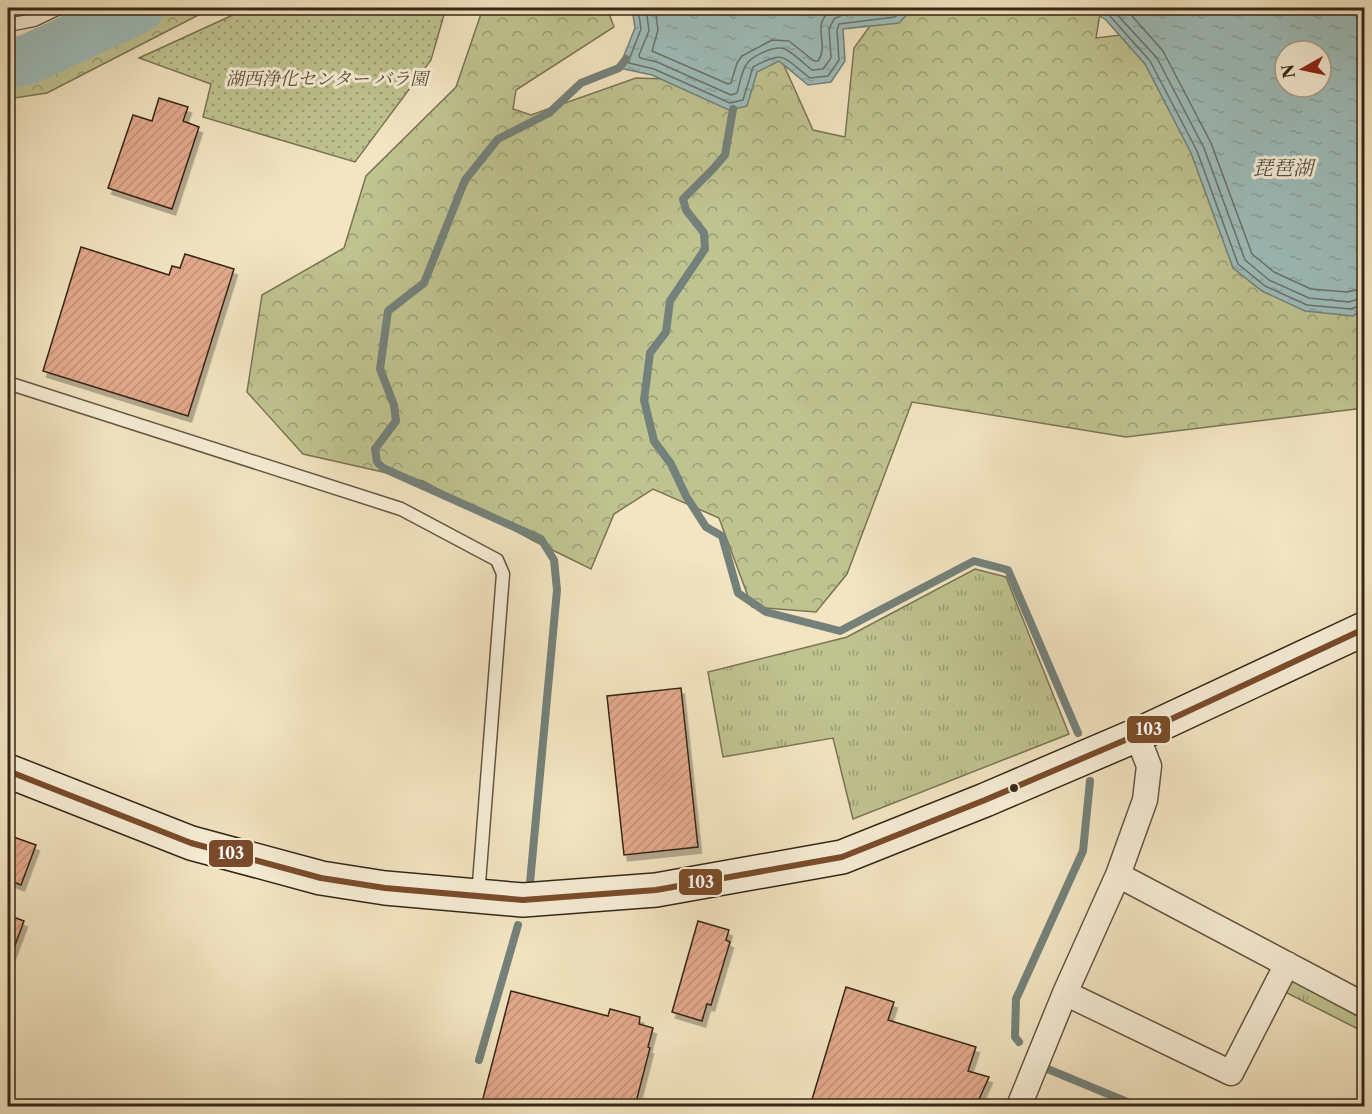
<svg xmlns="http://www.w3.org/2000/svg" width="1372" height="1114" font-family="'Libre Caslon Text','Noto Serif JP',serif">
  <defs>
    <pattern id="forest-crowns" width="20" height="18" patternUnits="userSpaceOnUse" patternTransform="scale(1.5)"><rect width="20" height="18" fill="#bfc390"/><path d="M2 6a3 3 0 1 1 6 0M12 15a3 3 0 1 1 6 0" fill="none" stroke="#9c9e75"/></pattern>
    <pattern id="park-tufts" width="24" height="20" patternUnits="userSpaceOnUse" patternTransform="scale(1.5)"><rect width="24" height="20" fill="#bfc390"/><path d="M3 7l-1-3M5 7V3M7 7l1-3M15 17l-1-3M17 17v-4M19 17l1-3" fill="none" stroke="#9c9e75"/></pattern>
    <pattern id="garden-dots" width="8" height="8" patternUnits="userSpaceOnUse" patternTransform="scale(1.5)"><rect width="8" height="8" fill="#bfc390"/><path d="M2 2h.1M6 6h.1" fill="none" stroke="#9c9e75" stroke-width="1.8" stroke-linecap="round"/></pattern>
    <pattern id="water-ripples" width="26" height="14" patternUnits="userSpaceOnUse" patternTransform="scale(1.5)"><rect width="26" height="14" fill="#9ebdbb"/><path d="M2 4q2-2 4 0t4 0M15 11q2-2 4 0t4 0" fill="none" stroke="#89a2a0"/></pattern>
    <pattern id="building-hatch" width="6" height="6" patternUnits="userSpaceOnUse" patternTransform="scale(1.5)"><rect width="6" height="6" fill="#e3a98c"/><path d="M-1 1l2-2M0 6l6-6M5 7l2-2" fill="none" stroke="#c39178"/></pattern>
    <filter id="shadow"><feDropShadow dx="3.5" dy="6" stdDeviation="0" flood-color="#0004"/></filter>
  </defs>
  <rect width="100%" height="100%" fill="#f3e5c2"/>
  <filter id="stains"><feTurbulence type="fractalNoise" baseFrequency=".00333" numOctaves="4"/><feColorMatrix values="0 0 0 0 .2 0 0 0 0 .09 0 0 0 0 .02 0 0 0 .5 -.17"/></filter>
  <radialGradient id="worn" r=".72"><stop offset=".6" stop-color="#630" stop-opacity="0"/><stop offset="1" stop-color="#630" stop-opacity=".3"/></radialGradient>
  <path fill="url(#forest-crowns)" stroke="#7a7554" stroke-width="1.5" d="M 88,8 L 212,8 L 47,93 L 8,99 L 8,40 L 35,35 Z
    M 483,8 L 607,8 L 614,27 L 516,90 L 513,109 L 531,115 L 636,78 L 701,80 L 742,56 L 782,61 L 813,130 L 845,137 L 854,48 L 883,8 L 1101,8 L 1096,38 L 1138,33 L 1364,179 L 1364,408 L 1126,437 L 912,402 L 847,574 L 816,612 L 752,607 L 719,518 L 653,489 L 614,514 L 591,569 L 534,541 L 423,481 L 303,454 L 247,392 L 262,295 L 344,248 L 366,176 L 456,87 Z"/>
  <path fill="url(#park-tufts)" stroke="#7a7554" stroke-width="1.5" d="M 975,569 L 1006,577 L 1069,734 L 853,819 L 833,738 L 723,757 L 708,672 L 847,637 Z
    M 1288,970 L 1364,1008 L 1364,1032 L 1281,990 Z"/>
  <path fill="url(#garden-dots)" stroke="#7a7554" stroke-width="1.5" d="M 248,8 L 446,8 L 431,60 L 355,162 L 203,117 L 211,84 L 139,58 Z"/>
  <path fill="url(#water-ripples)" stroke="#74817a" stroke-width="1.5" fill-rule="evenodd" d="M 632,8 L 913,8 L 899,23 L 843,29 L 845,61 L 831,82 L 808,85 L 779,61 L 757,72 L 747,106 L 729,110 L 652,75 L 619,68 L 635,28 Z
    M 1088,8 L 1364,8 L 1364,309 L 1353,316 L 1305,311 L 1262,291 L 1233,268 L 1191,153 L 1145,64 L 1106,20 ZM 1285,51 L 1321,51 L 1321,87 L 1285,87 Z"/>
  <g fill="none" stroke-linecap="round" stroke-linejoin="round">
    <path stroke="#6a726a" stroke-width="1.5" d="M 638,8 L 641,29 L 629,60 L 629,63 L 654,69 L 730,103 L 743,100 L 753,67 C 786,49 783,58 810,78 L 828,76 L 839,60 L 837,30 L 839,24 L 895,17 L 905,8
      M 646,8 L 649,31 L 639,55 L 640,58 L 657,62 L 731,95 L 737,93 C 740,84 741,73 746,65 C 751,56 775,45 785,49 C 795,54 804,64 812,70 L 823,69 L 831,58 L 829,29 L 834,19 L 842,15 L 891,10 L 895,8
      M 655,8 L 658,30 L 652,51 L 728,84 L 731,83 L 737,63 L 742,56 L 772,40 L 789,41 L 814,61 L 818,61 C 831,43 807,22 836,8
      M 1098,8 L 1110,16 L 1150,61 L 1197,151 L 1238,264 L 1265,286 L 1307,305 L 1351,309 L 1364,304
      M 1111,8 L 1157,58 L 1204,148 L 1245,260 L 1269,280 L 1309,298 L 1349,302 L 1364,297
      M 1125,8 L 1163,51 L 1211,143 L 1252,254 L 1274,272 L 1311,289 L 1347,292 L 1364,288"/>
    <path stroke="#74817a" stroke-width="8" d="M 733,109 L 725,155 L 713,169 L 683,199 L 686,210 L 704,233 L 705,249 L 670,301 L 666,332 L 650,353 L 644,400 L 654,441 L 671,464 L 686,496 L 706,527 L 722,536 L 738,593 L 766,612 L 840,631 L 974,561 L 1008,570 L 1078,733
      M 530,883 L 557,590 L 554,560 L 541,539 L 383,468 L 377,462 L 375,449 L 396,421 L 394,405 L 380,369 L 388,311 L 424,283 L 465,180 L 498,139 L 549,113 L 581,83 L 619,68 L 626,59
      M 1019,1042 L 1015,1037 L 1016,999 L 1083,851 L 1090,781
      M 479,1060 L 518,925
      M 1038,1065 L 1137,1106"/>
    <path stroke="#9ebdbb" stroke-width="50" d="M 8,64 L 29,59 L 139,8"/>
  </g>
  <path fill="url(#building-hatch)" stroke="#362718" stroke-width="1.5" filter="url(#shadow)" d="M 159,98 L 188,107 L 183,121 L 199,127 L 172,209 L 108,188 L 133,115 L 152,121 Z
    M 81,247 L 169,275 L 172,266 L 180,268 L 185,254 L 234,269 L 188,416 L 43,371 Z
    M 681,688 L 698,847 L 624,855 L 607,696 Z
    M 8,835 L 36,845 L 21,885 L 8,880 Z
    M 8,915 L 24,921 L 8,964 Z
    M 698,921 L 729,930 L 726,940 L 730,942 L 711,1005 L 707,1004 L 702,1021 L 672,1012 Z
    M 846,987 L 894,1002 L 888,1020 L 976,1047 L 968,1071 L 989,1077 L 976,1106 L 810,1106 Z
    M 511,991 L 608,1016 L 610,1009 L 640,1017 L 639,1024 L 653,1028 L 648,1047 L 650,1048 L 635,1106 L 481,1106 Z"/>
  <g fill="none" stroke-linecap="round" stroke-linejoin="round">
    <g stroke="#655642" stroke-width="15">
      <path id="service" d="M 8,25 L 34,20 L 59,8
        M 8,383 L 401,509 L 497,560 L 503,574 L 478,896"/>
    </g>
    <g stroke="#655642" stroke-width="27">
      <path id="minor" d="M 1118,875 L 1364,1005
        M 1065,993 L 1231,1073 L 1287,964
        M 1019,1106 L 1065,993 L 1118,875 L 1145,800 L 1149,766 L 1137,735"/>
    </g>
    <g stroke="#362718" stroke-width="36">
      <path id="secondary" d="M 8,771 L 191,843 L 321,878 L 385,888 L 523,900 L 656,890 L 842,857 L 985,800 L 1137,735 L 1364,629"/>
    </g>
    <use href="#service" stroke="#f7eed7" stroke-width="12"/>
    <use href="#minor" stroke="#f7eed7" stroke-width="24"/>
    <use href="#secondary" stroke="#f7eed7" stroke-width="33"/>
    <g stroke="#f7eed7" stroke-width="10">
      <path id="bus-1" d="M 8,771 L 191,843 L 321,878 L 385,888 L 523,900 L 656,890 L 842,857 L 985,800 L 1137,735 L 1364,629"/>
    </g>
    <use href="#bus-1" stroke="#7a4b2a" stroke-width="6"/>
  </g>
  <circle fill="#362718" stroke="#f7eed7" stroke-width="2" cx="1014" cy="788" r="5"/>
  <g text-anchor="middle" stroke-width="6" stroke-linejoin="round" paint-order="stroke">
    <g font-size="18" font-style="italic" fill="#584e36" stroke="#f7eed7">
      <text x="327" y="85">湖西浄化センター バラ園</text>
    </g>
    <g font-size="20" font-style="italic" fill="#555449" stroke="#f7eed7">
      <text x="1283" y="175">琵琶湖</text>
    </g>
  </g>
  <g stroke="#f7eed7" stroke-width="2">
    <rect x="1126" y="715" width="45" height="29" rx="6" fill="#7a4b2a"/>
    <rect x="208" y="839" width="46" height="29" rx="6" fill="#7a4b2a"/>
    <rect x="678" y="868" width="45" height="28" rx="6" fill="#7a4b2a"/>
  </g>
  <g font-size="16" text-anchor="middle" font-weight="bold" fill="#fff">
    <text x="1149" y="735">103</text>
    <text x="231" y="859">103</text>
    <text x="701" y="888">103</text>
  </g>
  <rect width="1372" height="1114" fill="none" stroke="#f3e5c2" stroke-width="30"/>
  <rect x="9" y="9" width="1354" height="1096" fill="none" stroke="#362718" stroke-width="3"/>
  <rect x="15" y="15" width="1342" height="1084" fill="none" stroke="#362718" stroke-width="1.5"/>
  <g transform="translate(1303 69) rotate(261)"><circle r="28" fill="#f7eed7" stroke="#aa9e8b" stroke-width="1.5"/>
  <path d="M0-4.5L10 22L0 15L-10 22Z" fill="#8f2418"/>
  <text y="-9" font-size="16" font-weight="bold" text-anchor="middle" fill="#362718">N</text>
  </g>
  <rect width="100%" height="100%" filter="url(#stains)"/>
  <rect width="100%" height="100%" fill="url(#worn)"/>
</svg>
